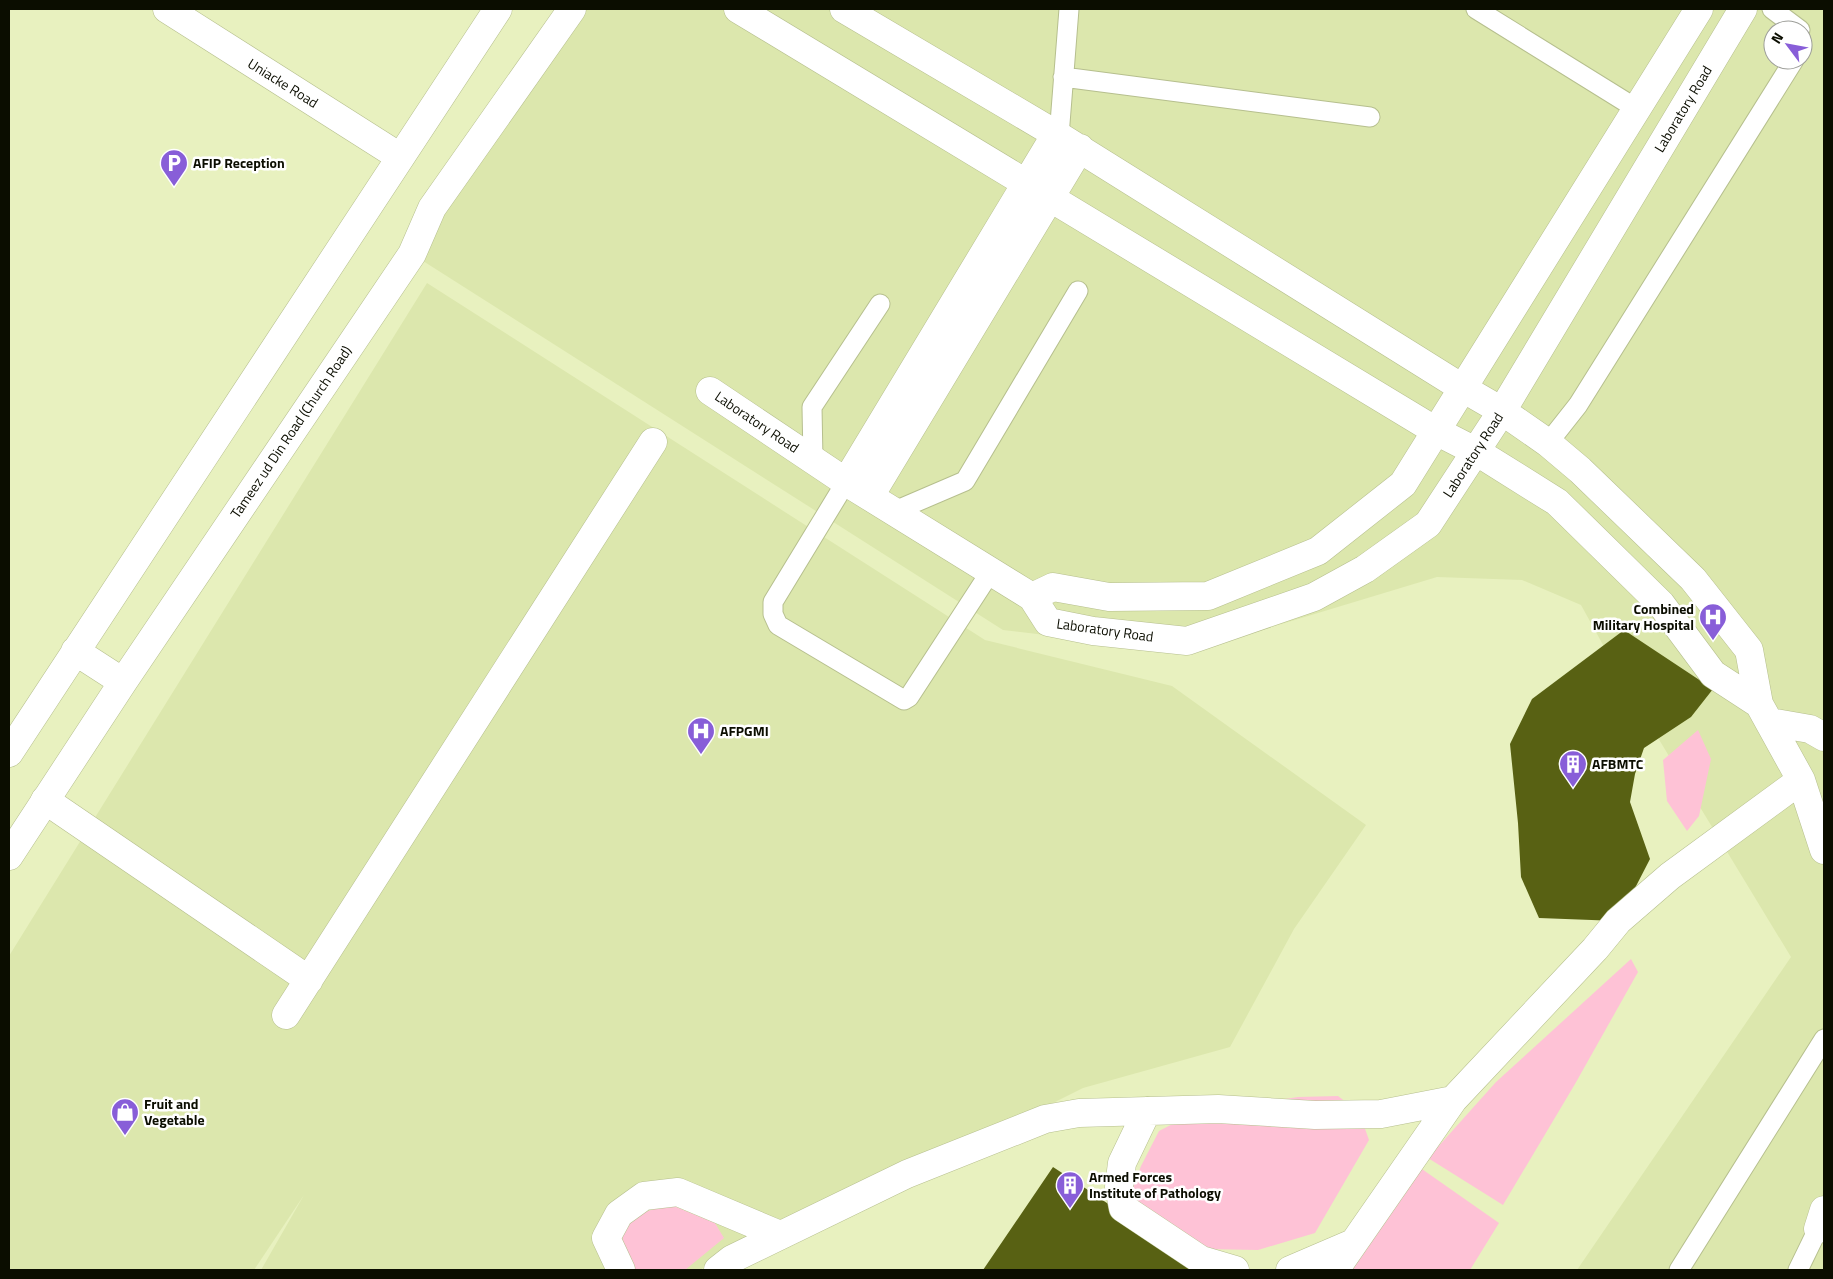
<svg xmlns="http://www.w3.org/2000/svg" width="1833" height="1279" font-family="'Titillium Web',sans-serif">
  <rect width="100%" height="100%" fill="#e8f1bf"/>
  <path fill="#dce7ad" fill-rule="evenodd" d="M 575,9 L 1824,9 L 1824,1270 L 1577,1270 L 1791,957 L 1618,672 L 1581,605 L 1522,580 L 1437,577 L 1189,652 L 1003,630 L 412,254 ZM 1773,30 L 1803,30 L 1803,60 L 1773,60 Z
    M 427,283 L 985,640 L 1172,686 L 1366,825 L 1294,929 L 1230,1047 L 1083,1088 L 931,1164 L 709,1261 L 701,1270 L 261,1270 L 304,1195 L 254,1270 L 9,1270 L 9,956 Z"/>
  <path fill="#fec2d6" d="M 1698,730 L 1711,759 L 1699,816 L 1687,831 L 1667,801 L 1663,760 Z
    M 1631,959 L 1638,972 L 1575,1084 L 1503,1205 L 1428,1158 L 1496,1082 Z
    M 1338,1096 L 1359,1112 L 1369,1140 L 1315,1233 L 1258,1250 L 1205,1249 L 1137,1208 L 1133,1187 L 1141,1166 L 1159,1131 L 1194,1113 L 1298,1097 Z
    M 1419,1167 L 1499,1223 L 1470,1270 L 1351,1270 Z
    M 669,1204 L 715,1223 L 724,1238 L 685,1270 L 634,1270 L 624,1255 L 622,1233 L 633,1216 Z"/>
  <path fill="#586113" d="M 1624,630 L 1713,689 L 1691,717 L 1644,748 L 1635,774 L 1630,802 L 1650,859 L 1618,921 L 1539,918 L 1521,877 L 1518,823 L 1510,744 L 1532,699 Z
    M 1053,1167 L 1088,1190 L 1204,1270 L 983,1270 Z"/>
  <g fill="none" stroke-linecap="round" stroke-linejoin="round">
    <g stroke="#b6bf8e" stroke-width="21">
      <path id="service" d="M 1476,9 L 1637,109
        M 1772,9 L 1800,30
        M 1063,77 L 1370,117
        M 1059,136 L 1069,9
        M 1548,443 L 1578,405 L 1794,60
        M 813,460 L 812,407 L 880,304
        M 846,482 L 773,602 L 773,614 L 778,625 L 904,700 L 909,697 L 991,571
        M 895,511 L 965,481 L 1078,291
        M 1679,1270 L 1824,1039
        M 1798,1270 L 1818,1229"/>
    </g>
    <g stroke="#b6bf8e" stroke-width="29">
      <path id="minor" d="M 167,9 L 400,157
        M 738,9 L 1436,431 L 1477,452 L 1557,502 L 1661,604 L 1713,674 L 1759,704
        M 844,9 L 1059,136 L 1464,389 L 1502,411 L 1548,443 L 1580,470 L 1693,579 L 1749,650 L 1759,704 L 1801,780 L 1824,850
        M 710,391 L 846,482 L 1032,597 L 1048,622 L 1093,631 L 1187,641 L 1314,597 L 1365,569 L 1428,524 L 1502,411 L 1743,9
        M 846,482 L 1056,134
        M 870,496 L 1080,148
        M 1032,597 L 1053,587 L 1109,597 L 1208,596 L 1318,551 L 1403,484 L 1699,9
        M 1769,722 L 1810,729 L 1824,737
        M 45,800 L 309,980
        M 286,1015 L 653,442
        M 1147,1111 L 1122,1163 L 1119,1187 L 1123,1208 L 1201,1260 L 1235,1270
        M 1818,1229 L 1824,1210
        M 621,1270 L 606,1238 L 619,1214 L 644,1196 L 678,1192 L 780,1235
        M 718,1270 L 732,1259 L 907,1174 L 1045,1119 L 1079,1113 L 1218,1109 L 1315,1115 L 1381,1114 L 1453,1100
        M 1290,1270 L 1353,1243
        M 1335,1270 L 1453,1100 L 1595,949 L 1618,921 L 1670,876 L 1801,780"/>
    </g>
    <g stroke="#b6bf8e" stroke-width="29">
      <path id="secondary" d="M 75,651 L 123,682
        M 9,753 L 498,9
        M 9,856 L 123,682 L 412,254 L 432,208 L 572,9"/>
    </g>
    <use href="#service" stroke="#fff" stroke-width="19"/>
    <use href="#minor" stroke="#fff" stroke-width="28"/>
    <use href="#secondary" stroke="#fff" stroke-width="28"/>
  </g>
  <defs>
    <g id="parking-pin" transform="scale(1.4375)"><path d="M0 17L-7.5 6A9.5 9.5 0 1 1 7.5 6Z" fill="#885ed8" stroke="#fff"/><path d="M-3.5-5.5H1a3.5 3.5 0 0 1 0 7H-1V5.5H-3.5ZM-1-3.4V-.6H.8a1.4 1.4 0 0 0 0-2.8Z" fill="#fff"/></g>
    <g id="hospital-pin" transform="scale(1.4375)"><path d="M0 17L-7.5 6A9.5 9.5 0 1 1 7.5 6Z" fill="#885ed8" stroke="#fff"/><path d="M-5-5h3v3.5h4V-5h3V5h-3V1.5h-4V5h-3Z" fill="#fff"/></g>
    <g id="building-pin" transform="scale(1.4375)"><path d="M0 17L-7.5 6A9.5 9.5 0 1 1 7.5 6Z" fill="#885ed8" stroke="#fff"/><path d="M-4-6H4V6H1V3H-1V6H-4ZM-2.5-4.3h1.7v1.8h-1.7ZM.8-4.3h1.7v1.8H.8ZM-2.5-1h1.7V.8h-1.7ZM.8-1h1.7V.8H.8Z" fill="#fff"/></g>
    <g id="shop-pin" transform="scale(1.4375)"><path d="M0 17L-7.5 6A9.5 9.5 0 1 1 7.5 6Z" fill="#885ed8" stroke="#fff"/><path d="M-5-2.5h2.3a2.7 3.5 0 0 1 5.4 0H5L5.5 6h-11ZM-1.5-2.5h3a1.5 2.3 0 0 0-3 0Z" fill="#fff"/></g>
  </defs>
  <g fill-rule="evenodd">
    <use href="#parking-pin" x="174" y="163"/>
    <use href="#hospital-pin" x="1713" y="617"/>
    <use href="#hospital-pin" x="701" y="731"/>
    <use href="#building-pin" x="1573" y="764"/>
    <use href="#shop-pin" x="125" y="1112"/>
    <use href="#building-pin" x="1070" y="1185"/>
  </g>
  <g text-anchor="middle" stroke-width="5" stroke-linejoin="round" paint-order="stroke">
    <g font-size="14" fill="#0b0d00" stroke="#fff">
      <text transform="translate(283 83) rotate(32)" y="5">Uniacke Road</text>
      <text transform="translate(1683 109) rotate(-59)" y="5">Laboratory Road</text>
      <text transform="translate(757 422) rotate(34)" y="5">Laboratory Road</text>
      <text transform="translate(291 432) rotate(-56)" y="5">Tameez ud Din Road (Church Road)</text>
      <text transform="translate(1473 455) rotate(-57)" y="5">Laboratory Road</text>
      <text transform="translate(1105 630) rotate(8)" y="5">Laboratory Road</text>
    </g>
    <g font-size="14" font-weight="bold" fill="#0b0d00" stroke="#fff" text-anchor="start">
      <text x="193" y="168">AFIP Reception</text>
      <text x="1694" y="614" text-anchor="end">Combined<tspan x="1694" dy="16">Military Hospital</tspan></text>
      <text x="720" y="736">AFPGMI</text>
      <text x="1592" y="769">AFBMTC</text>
      <text x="144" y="1109">Fruit and<tspan x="144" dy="16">Vegetable</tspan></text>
      <text x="1089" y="1182">Armed Forces<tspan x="1089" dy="16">Institute of Pathology</tspan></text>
    </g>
  </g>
  <rect width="1833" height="1279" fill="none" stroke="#0b0d00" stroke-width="20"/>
  <g transform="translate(1788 45) rotate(302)"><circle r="24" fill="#ffffff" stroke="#9d9e99"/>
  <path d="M0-4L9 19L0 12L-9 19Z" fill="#885ed8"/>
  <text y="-8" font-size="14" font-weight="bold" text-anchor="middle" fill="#0b0d00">N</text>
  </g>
</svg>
